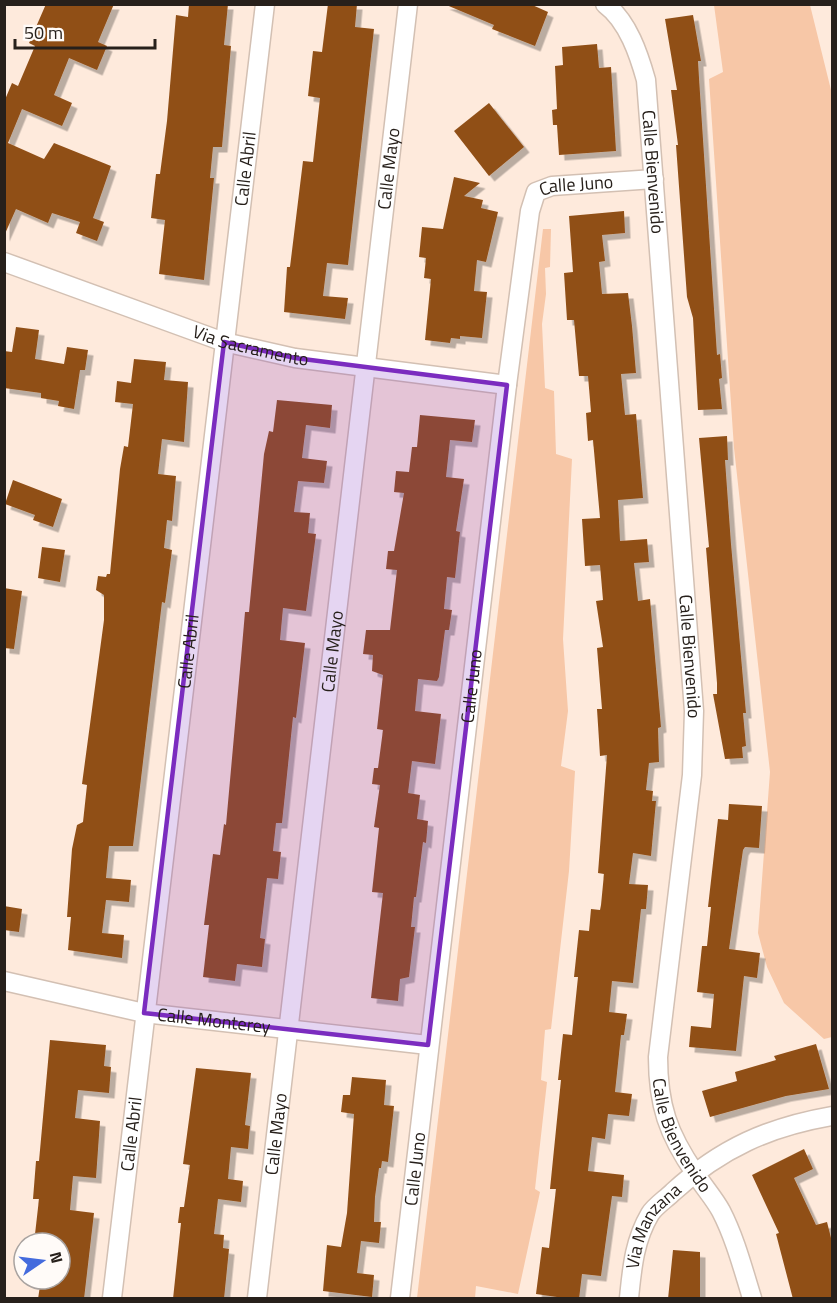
<svg xmlns="http://www.w3.org/2000/svg" width="837" height="1303" font-family="'Titillium Web',sans-serif">
  <defs>
    <filter id="shadow"><feDropShadow dx="5.5" dy="5.5" stdDeviation="0" flood-color="#0004"/></filter>
  </defs>
  <rect width="100%" height="100%" fill="#feeadc"/>
  <path fill="#f7c7a7" d="M 714,5 L 810,5 L 831,90 L 832,1037 L 824,1039 L 784,1003 L 767,967 L 758,933 L 770,772 L 734,448 L 709,79 L 723,72 Z
    M 543,229 L 551,229 L 550,267 L 545,268 L 546,294 L 542,324 L 545,388 L 554,391 L 556,454 L 572,459 L 563,639 L 568,711 L 561,766 L 575,771 L 569,871 L 551,1029 L 545,1030 L 541,1080 L 547,1082 L 535,1189 L 540,1192 L 518,1294 L 476,1286 L 475,1298 L 417,1298 Z"/>
  <path fill="#904f17" filter="url(#shadow)" d="M 46,4 L 114,4 L 98,42 L 107,46 L 97,70 L 69,58 L 54,95 L 72,103 L 62,126 L 22,109 L 8,143 L 44,159 L 54,143 L 111,166 L 93,218 L 104,222 L 97,241 L 76,233 L 80,222 L 52,213 L 48,223 L 16,209 L 4,236 L 4,102 L 12,83 L 18,86 L 35,46 L 29,43 Z
    M 189,4 L 228,4 L 224,45 L 231,46 L 222,147 L 213,147 L 210,178 L 214,178 L 204,280 L 159,274 L 165,220 L 151,218 L 156,174 L 160,174 L 167,121 L 176,15 L 188,17 Z
    M 328,4 L 357,4 L 355,27 L 374,29 L 348,265 L 327,263 L 323,296 L 348,298 L 345,319 L 284,312 L 287,267 L 290,267 L 303,161 L 313,162 L 320,98 L 308,96 L 313,51 L 322,52 Z
    M 444,4 L 530,4 L 548,12 L 535,46 L 492,29 L 494,25 Z
    M 693,15 L 701,61 L 698,61 L 699,78 L 717,355 L 720,354 L 722,378 L 719,379 L 722,409 L 698,410 L 693,318 L 687,297 L 676,145 L 678,145 L 671,90 L 677,90 L 665,19 Z
    M 597,44 L 599,68 L 611,67 L 616,151 L 559,155 L 557,125 L 553,125 L 552,110 L 557,109 L 555,66 L 563,65 L 562,47 Z
    M 489,103 L 524,147 L 489,176 L 454,131 Z
    M 454,177 L 480,183 L 464,196 L 483,200 L 481,208 L 498,212 L 486,262 L 477,260 L 474,291 L 487,292 L 482,338 L 460,336 L 460,339 L 451,338 L 450,343 L 425,340 L 431,279 L 424,278 L 426,258 L 419,257 L 422,227 L 443,229 Z
    M 624,211 L 625,233 L 602,235 L 605,261 L 599,262 L 602,294 L 628,293 L 632,326 L 636,373 L 621,374 L 625,415 L 636,414 L 643,498 L 618,500 L 620,541 L 647,539 L 649,562 L 634,563 L 638,601 L 650,599 L 661,727 L 658,728 L 659,762 L 649,763 L 646,790 L 653,791 L 652,801 L 656,801 L 651,856 L 633,853 L 629,884 L 648,885 L 646,909 L 641,909 L 633,983 L 612,981 L 609,1012 L 627,1014 L 624,1035 L 621,1035 L 615,1092 L 632,1094 L 629,1116 L 608,1114 L 605,1139 L 592,1137 L 588,1171 L 624,1175 L 622,1197 L 612,1196 L 601,1276 L 582,1274 L 579,1299 L 571,1299 L 536,1294 L 542,1247 L 549,1248 L 556,1189 L 550,1189 L 561,1080 L 558,1080 L 563,1034 L 572,1035 L 578,977 L 574,977 L 579,930 L 589,931 L 591,909 L 600,910 L 601,905 L 604,874 L 598,873 L 607,755 L 600,756 L 597,709 L 602,709 L 597,648 L 603,647 L 596,601 L 603,600 L 600,565 L 585,566 L 582,519 L 600,518 L 593,440 L 588,441 L 586,413 L 591,412 L 588,376 L 579,376 L 574,320 L 567,320 L 564,273 L 573,272 L 569,216 Z
    M 16,327 L 39,330 L 35,359 L 64,364 L 67,347 L 88,350 L 85,370 L 80,370 L 74,409 L 58,406 L 59,401 L 41,398 L 41,393 L 4,388 L 4,351 L 12,352 Z
    M 134,359 L 166,362 L 164,380 L 188,382 L 184,442 L 162,439 L 158,474 L 176,476 L 172,521 L 167,520 L 164,548 L 172,550 L 165,603 L 162,602 L 133,846 L 109,846 L 106,878 L 131,880 L 129,902 L 106,900 L 102,933 L 124,935 L 122,958 L 68,950 L 71,917 L 67,917 L 72,849 L 77,825 L 83,822 L 87,785 L 82,784 L 104,620 L 104,595 L 96,590 L 98,576 L 106,577 L 107,574 L 110,574 L 120,469 L 124,446 L 128,447 L 133,404 L 115,402 L 117,381 L 131,383 Z
    M 277,400 L 332,405 L 330,428 L 306,425 L 302,458 L 327,461 L 324,483 L 298,481 L 294,512 L 310,513 L 308,533 L 316,534 L 306,611 L 283,608 L 280,640 L 305,643 L 296,718 L 293,717 L 282,823 L 276,823 L 273,851 L 281,852 L 278,879 L 267,878 L 260,938 L 265,939 L 262,967 L 237,964 L 235,981 L 203,977 L 209,925 L 204,925 L 213,854 L 220,855 L 224,824 L 226,825 L 241,658 L 245,612 L 249,612 L 264,454 L 269,431 L 273,432 Z
    M 420,415 L 475,420 L 472,442 L 450,440 L 446,477 L 464,479 L 456,531 L 460,532 L 455,578 L 447,577 L 444,609 L 452,610 L 449,630 L 445,630 L 439,677 L 437,681 L 418,679 L 415,711 L 441,714 L 435,764 L 412,761 L 408,793 L 420,795 L 417,819 L 428,821 L 426,843 L 423,842 L 416,897 L 414,897 L 411,927 L 415,927 L 409,977 L 400,979 L 398,1001 L 371,998 L 383,893 L 372,892 L 379,828 L 374,827 L 380,785 L 372,784 L 374,768 L 378,768 L 383,730 L 377,729 L 383,675 L 372,671 L 373,655 L 363,654 L 366,630 L 390,630 L 397,570 L 386,569 L 388,551 L 394,551 L 404,493 L 394,492 L 396,471 L 409,472 L 412,447 L 417,447 Z
    M 727,436 L 728,460 L 725,460 L 731,544 L 746,713 L 743,713 L 746,746 L 742,747 L 743,758 L 725,759 L 713,694 L 717,694 L 717,683 L 706,548 L 709,547 L 699,438 Z
    M 13,480 L 62,499 L 53,527 L 33,520 L 35,515 L 5,504 Z
    M 42,547 L 65,550 L 60,582 L 38,578 Z
    M 4,588 L 22,591 L 14,649 L 4,648 Z
    M 729,804 L 762,806 L 759,848 L 745,847 L 743,850 L 729,949 L 760,953 L 757,978 L 744,976 L 736,1051 L 689,1047 L 691,1026 L 711,1028 L 714,994 L 697,992 L 702,946 L 707,946 L 711,907 L 708,907 L 718,819 L 728,820 Z
    M 4,906 L 22,909 L 19,932 L 4,930 Z
    M 50,1040 L 106,1045 L 104,1066 L 111,1067 L 109,1093 L 78,1090 L 75,1118 L 100,1121 L 96,1178 L 73,1176 L 70,1210 L 94,1213 L 84,1299 L 38,1299 L 41,1279 L 60,1279 L 60,1243 L 34,1243 L 39,1199 L 33,1199 L 36,1161 L 39,1161 Z
    M 816,1044 L 829,1089 L 786,1096 L 710,1117 L 702,1091 L 737,1081 L 735,1072 L 776,1060 L 774,1056 Z
    M 196,1068 L 251,1073 L 245,1125 L 250,1126 L 248,1149 L 231,1147 L 228,1179 L 243,1181 L 241,1202 L 218,1199 L 214,1234 L 224,1235 L 223,1248 L 229,1249 L 224,1299 L 173,1299 L 181,1223 L 178,1223 L 180,1207 L 184,1207 L 190,1165 L 183,1164 Z
    M 352,1077 L 386,1080 L 384,1105 L 394,1106 L 388,1162 L 382,1161 L 381,1168 L 379,1168 L 375,1197 L 374,1222 L 381,1222 L 379,1243 L 361,1241 L 357,1273 L 374,1275 L 372,1297 L 323,1291 L 327,1245 L 341,1247 L 347,1213 L 354,1114 L 341,1112 L 343,1095 L 350,1095 Z
    M 804,1149 L 813,1169 L 794,1178 L 816,1225 L 827,1222 L 832,1242 L 832,1299 L 793,1299 L 776,1234 L 779,1233 L 752,1175 Z
    M 673,1250 L 700,1252 L 700,1299 L 668,1299 Z"/>
  <g fill="none" stroke-linecap="round" stroke-linejoin="round">
    <g stroke="#d3c0b3" stroke-width="21">
      <g id="minor">
        <path id="s1" d="M 605,4 C 628,21 639,55 646,80 L 694,711 L 692,775 L 658,1057 C 658,1105 668,1134 695,1173 C 703,1186 714,1198 721,1211 C 735,1238 743,1269 752,1298"/>
        <path id="s2" d="M 4,262 L 224,342 L 295,358 L 507,385"/>
        <path id="s3" d="M 4,981 L 144,1013 L 428,1045"/>
        <path id="s4" d="M 112,1298 L 265,4"/>
        <path id="s5" d="M 257,1298 L 408,4"/>
        <path id="s6" d="M 400,1298 L 507,385 L 530,211 L 536,192 L 552,186 L 654,179"/>
        <path id="s7" d="M 629,1298 C 632,1269 634,1241 650,1214 C 655,1206 666,1199 673,1192 C 721,1148 769,1127 832,1116"/>
      </g>
    </g>
    <use href="#minor" stroke="#fff" stroke-width="18"/>
  </g>
  <path fill="#7b2cbf" fill-opacity="0.2" stroke="#7b2cbf" stroke-width="4.5" stroke-linejoin="round" d="M 224,342 L 295,358 L 507,385 L 428,1045 L 144,1013 Z"/>
  <g text-anchor="middle" stroke-width="6" stroke-linejoin="round" paint-order="stroke">
    <g font-size="18" fill="#27201b" stroke="#fffbf8">
      <text dy="6" stroke="none"><textPath href="#s4" startOffset="1137">Calle Abril</textPath></text>
      <text dy="6" stroke="none"><textPath href="#s5" startOffset="1137">Calle Mayo</textPath></text>
      <text dy="6" stroke="none"><textPath href="#s1" startOffset="180">Calle Bienvenido</textPath></text>
      <text dy="6" stroke="none"><textPath href="#s6" startOffset="1156">Calle Juno</textPath></text>
      <text dy="6" stroke="none"><textPath href="#s2" startOffset="261">Via Sacramento</textPath></text>
      <text dy="6" stroke="none"><textPath href="#s4" startOffset="651">Calle Abril</textPath></text>
      <text dy="6" stroke="none"><textPath href="#s5" startOffset="651">Calle Mayo</textPath></text>
      <text dy="6" stroke="none"><textPath href="#s1" startOffset="666">Calle Bienvenido</textPath></text>
      <text dy="6" stroke="none"><textPath href="#s6" startOffset="616">Calle Juno</textPath></text>
      <text dy="6" stroke="none"><textPath href="#s3" startOffset="214">Calle Monterey</textPath></text>
      <text dy="6" stroke="none"><textPath href="#s4" startOffset="165">Calle Abril</textPath></text>
      <text dy="6" stroke="none"><textPath href="#s5" startOffset="165">Calle Mayo</textPath></text>
      <text dy="6" stroke="none"><textPath href="#s1" startOffset="1152">Calle Bienvenido</textPath></text>
      <text dy="6" stroke="none"><textPath href="#s6" startOffset="130">Calle Juno</textPath></text>
      <text dy="6" stroke="none"><textPath href="#s7" startOffset="78">Via Manzana</textPath></text>
    </g>
  </g>
  <rect width="837" height="1303" fill="none" stroke="#27201b" stroke-width="12"/>
  <g transform="translate(42 1261) rotate(76)"><circle r="28" fill="#fffbf8" stroke="#a9a3a0" stroke-width="1.5"/>
  <path d="M0-4.5L10 22L0 15L-10 22Z" fill="#446bdd"/>
  <text y="-9" font-size="16" font-weight="bold" text-anchor="middle" fill="#27201b">N</text>
  </g>
  <path d="M15 39v9h140v-9" fill="none" stroke="#27201b" stroke-width="3"/>
  <text x="24" y="39" font-size="18" fill="#27201b" stroke="#fffbf8" stroke-width="4.5" paint-order="stroke">50 m</text>
</svg>
